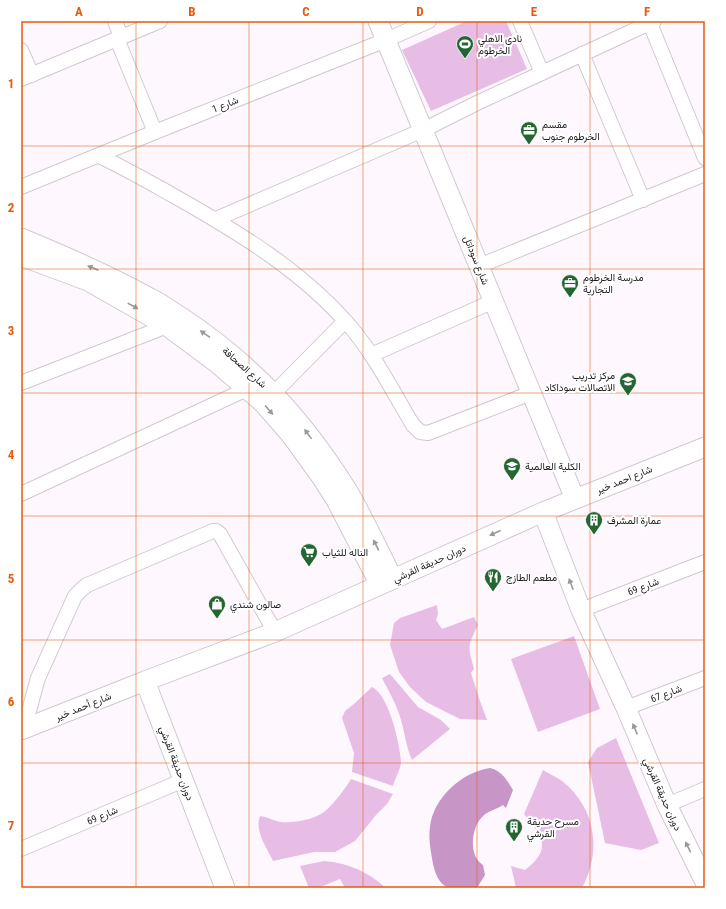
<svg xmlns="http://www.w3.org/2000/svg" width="726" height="909" font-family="'Roboto Condensed',Vazirmatn,sans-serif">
  <rect width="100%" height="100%" fill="#fef8fe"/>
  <path fill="#e7bde5" d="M 467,21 L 506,21 L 527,69 L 431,111 L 402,50 Z
    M 437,605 L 438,614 L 436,620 L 442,629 L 474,617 L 478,625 C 467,647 468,646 474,669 L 471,673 L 480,701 L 487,720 L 460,719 L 426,702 L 410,687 L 399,672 L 390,645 L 394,623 L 400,618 Z
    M 574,636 L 600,709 L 538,732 L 511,659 Z
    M 390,674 L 418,707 L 441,720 L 450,729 L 412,760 C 406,747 405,734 401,720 C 397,705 389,692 382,678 Z
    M 372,687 C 389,695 400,744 401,762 C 401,769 395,778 393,786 L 352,772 L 354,753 L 342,718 L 345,711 L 355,703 Z
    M 616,738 L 659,843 L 641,850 L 605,843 L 588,762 L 597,748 Z
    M 543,770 C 549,774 557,777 562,781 C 596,808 602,851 582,888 L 516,888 L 511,866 L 525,870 C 553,848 542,837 524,814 Z
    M 351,779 L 393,794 L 387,804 L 376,815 L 355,841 L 335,852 L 314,852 L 273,861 C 267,848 254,831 260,816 C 268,817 274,821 281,822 C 293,823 311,820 321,814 C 331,808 345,789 351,779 Z
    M 324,861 C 349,863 368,872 386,888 L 345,888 L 340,879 L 318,888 L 309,888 L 300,866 Z"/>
  <path fill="#c895c7" d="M 490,768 C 502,771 507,780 513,790 L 506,808 L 503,805 C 497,809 488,811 483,816 C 471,827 468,856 483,865 L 485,875 L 477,888 C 469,888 453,890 447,887 C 438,883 435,872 433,864 C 431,852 428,839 430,827 C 433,798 462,772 490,768 Z"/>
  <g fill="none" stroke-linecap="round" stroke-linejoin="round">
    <g stroke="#d2c7d1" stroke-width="16">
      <path id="street" d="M 115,21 L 121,37
        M 520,21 L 542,73
        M 649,21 L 705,158
        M 117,39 L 155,132
        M 21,50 L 32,75
        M 582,54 L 643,200
        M 21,79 L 160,21
        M 99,156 C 125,168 149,182 174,196 C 238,232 306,273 353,330 C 377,359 394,394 413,425 L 420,432 L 428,433 L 531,393
        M 21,187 L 155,132 L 386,40 L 429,21
        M 216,219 L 423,130 L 477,103 L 654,21
        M 479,266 L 705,174
        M 371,355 L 494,301
        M 21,383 L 167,326
        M 274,393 L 345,321
        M 21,494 L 247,389
        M 581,610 L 705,562
        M 626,708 L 705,678
        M 24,729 L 38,678 L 75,596 L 81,590 L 87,585 L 213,531 L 216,531 L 220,534 L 275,632
        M 667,805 L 705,789
        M 21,849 L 184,780"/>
    </g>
    <g stroke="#d2c7d1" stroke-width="21">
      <path id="secondary" d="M 378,21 L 575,499
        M 21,238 C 65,256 108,275 150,298 C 161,303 171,311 181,317 C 252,364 304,420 349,493 C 365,521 379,551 393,579
        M 21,256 L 88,281 L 167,326 L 217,363 L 263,403 L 291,435 L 322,478 L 336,500 L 380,585
        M 543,512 L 705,447
        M 21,730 L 145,681
        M 225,888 L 145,681 L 275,632 L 543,512 L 581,610 L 626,708 L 667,805 L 705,882"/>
    </g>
    <use href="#street" stroke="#fff" stroke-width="14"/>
    <use href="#secondary" stroke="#fff" stroke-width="19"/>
  </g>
  <defs><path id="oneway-solid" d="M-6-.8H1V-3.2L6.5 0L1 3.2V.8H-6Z"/></defs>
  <g fill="#9a989a">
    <use href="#oneway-solid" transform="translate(93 268) rotate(-157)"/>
    <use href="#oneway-solid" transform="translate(133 306) rotate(29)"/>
    <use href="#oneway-solid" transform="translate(205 334) rotate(-146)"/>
    <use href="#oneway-solid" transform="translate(269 410) rotate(49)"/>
    <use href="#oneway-solid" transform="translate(308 434) rotate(-126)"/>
    <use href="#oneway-solid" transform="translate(495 533) rotate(156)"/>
    <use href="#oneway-solid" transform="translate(376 545) rotate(-117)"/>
    <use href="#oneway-solid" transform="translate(571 584) rotate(-111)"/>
    <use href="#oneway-solid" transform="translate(635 729) rotate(-113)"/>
    <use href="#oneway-solid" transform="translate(688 847) rotate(-116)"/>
  </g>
  <path fill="none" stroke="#e8590c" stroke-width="1" stroke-opacity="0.55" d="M 136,21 L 136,888M 249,21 L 249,888M 363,21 L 363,888M 477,21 L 477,888M 590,21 L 590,888M 21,146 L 705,146M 21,269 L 705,269M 21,393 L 705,393M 21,516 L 705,516M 21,640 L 705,640M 21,763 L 705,763"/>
  <defs>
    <g id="stadium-pin" transform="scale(0.9)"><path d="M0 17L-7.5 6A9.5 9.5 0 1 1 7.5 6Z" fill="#236631" stroke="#fff"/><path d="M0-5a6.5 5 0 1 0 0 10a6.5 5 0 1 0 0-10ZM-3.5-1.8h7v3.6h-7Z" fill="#fff"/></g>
    <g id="office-pin" transform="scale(0.9)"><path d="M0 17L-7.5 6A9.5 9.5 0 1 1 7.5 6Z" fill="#236631" stroke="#fff"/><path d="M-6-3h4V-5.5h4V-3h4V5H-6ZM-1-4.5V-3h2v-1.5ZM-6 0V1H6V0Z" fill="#fff"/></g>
    <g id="school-pin" transform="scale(0.9)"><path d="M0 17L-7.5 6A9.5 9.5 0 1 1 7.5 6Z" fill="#236631" stroke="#fff"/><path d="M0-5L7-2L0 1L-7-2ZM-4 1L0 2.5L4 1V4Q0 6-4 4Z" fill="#fff"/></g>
    <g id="university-pin" transform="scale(0.9)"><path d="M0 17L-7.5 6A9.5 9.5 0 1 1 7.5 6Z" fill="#236631" stroke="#fff"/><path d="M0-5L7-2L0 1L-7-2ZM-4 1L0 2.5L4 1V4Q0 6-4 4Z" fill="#fff"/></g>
    <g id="building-pin" transform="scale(0.9)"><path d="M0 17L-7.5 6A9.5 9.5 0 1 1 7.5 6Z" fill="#236631" stroke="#fff"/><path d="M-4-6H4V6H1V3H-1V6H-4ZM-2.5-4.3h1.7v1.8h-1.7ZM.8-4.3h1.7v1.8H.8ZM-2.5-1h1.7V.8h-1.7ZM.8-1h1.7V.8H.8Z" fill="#fff"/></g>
    <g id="supermarket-pin" transform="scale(0.9)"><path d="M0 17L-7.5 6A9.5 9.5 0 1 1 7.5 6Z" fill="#236631" stroke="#fff"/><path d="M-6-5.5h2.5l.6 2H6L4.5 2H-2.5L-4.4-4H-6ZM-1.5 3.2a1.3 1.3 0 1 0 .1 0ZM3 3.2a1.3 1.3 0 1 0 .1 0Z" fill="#fff"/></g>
    <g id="restaurant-pin" transform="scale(0.9)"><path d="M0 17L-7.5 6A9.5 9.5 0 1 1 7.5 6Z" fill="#236631" stroke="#fff"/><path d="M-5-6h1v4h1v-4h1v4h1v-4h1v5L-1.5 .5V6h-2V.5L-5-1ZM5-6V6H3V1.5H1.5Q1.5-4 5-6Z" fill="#fff"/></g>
    <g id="shop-pin" transform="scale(0.9)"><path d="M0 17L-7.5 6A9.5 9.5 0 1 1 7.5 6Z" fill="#236631" stroke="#fff"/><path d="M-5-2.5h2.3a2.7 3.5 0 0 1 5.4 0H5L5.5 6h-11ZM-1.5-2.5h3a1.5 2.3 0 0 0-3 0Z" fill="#fff"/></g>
  </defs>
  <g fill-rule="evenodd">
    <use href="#stadium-pin" x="465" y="44"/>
    <use href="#office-pin" x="529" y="130"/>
    <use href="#office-pin" x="570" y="283"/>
    <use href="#school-pin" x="628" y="381"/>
    <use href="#university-pin" x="512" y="466"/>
    <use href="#building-pin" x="594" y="520"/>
    <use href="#supermarket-pin" x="309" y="552"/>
    <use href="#restaurant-pin" x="493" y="577"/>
    <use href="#shop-pin" x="217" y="604"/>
    <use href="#building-pin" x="514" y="827"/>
  </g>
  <g text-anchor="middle" stroke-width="4" stroke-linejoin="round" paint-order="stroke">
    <g font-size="10" fill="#1e1b1e" stroke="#fff" text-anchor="start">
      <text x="478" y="42">نادي الاهلي<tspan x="478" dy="12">الخرطوم</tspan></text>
      <text x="542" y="128">مقسم<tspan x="542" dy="12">الخرطوم جنوب</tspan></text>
      <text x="583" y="281">مدرسة الخرطوم<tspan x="583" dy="12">التجارية</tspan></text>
      <text x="615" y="379" text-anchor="end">مركز تدريب<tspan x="615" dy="12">الاتصالات سوداكاد</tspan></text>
      <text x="525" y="470">الكلية العالمية</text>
      <text x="607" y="524">عمارة المشرف</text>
      <text x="322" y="556">الناله للثياب</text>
      <text x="506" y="581">مطعم الطازج</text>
      <text x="230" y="608">صالون شندي</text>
      <text x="527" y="825">مسرح حديقة<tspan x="527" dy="12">القرشي</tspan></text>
    </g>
    <g font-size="10" fill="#1e1b1e" stroke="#fff">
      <text transform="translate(225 104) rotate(-22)" y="4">شارع 1</text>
      <text transform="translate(477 260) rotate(68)" y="4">شارع سوداتل</text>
      <text transform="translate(245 367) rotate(42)" y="4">شارع الصحافة</text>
      <text transform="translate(624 479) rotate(-22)" y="4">شارع احمد خير</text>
      <text transform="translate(429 563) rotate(-24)" y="4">دوران حديقة القرشي</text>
      <text transform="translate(643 586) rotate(-21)" y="4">شارع 69</text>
      <text transform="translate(666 693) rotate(-21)" y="4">شارع 67</text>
      <text transform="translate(83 706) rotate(-22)" y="4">شارع أحمد خير</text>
      <text transform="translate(177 763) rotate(69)" y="4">دوران حديقة القرشي</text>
      <text transform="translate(663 794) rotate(66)" y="4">دوران حديقة القرشي</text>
      <text transform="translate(102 815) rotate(-23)" y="4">شارع 69</text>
    </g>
  </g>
  <rect width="726" height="909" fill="none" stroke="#ffffff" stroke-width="44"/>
  <rect x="22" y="22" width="682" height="865" fill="none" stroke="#e8590c" stroke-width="1.5"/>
  <g font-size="13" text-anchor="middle" font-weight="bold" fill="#e8590c">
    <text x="79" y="16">A</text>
    <text x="192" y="16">B</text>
    <text x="306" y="16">C</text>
    <text x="420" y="16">D</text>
    <text x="534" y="16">E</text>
    <text x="647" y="16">F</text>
    <text x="11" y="88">1</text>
    <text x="11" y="212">2</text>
    <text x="11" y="335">3</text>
    <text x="11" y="459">4</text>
    <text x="11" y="583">5</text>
    <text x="11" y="706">6</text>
    <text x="11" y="830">7</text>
  </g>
</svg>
